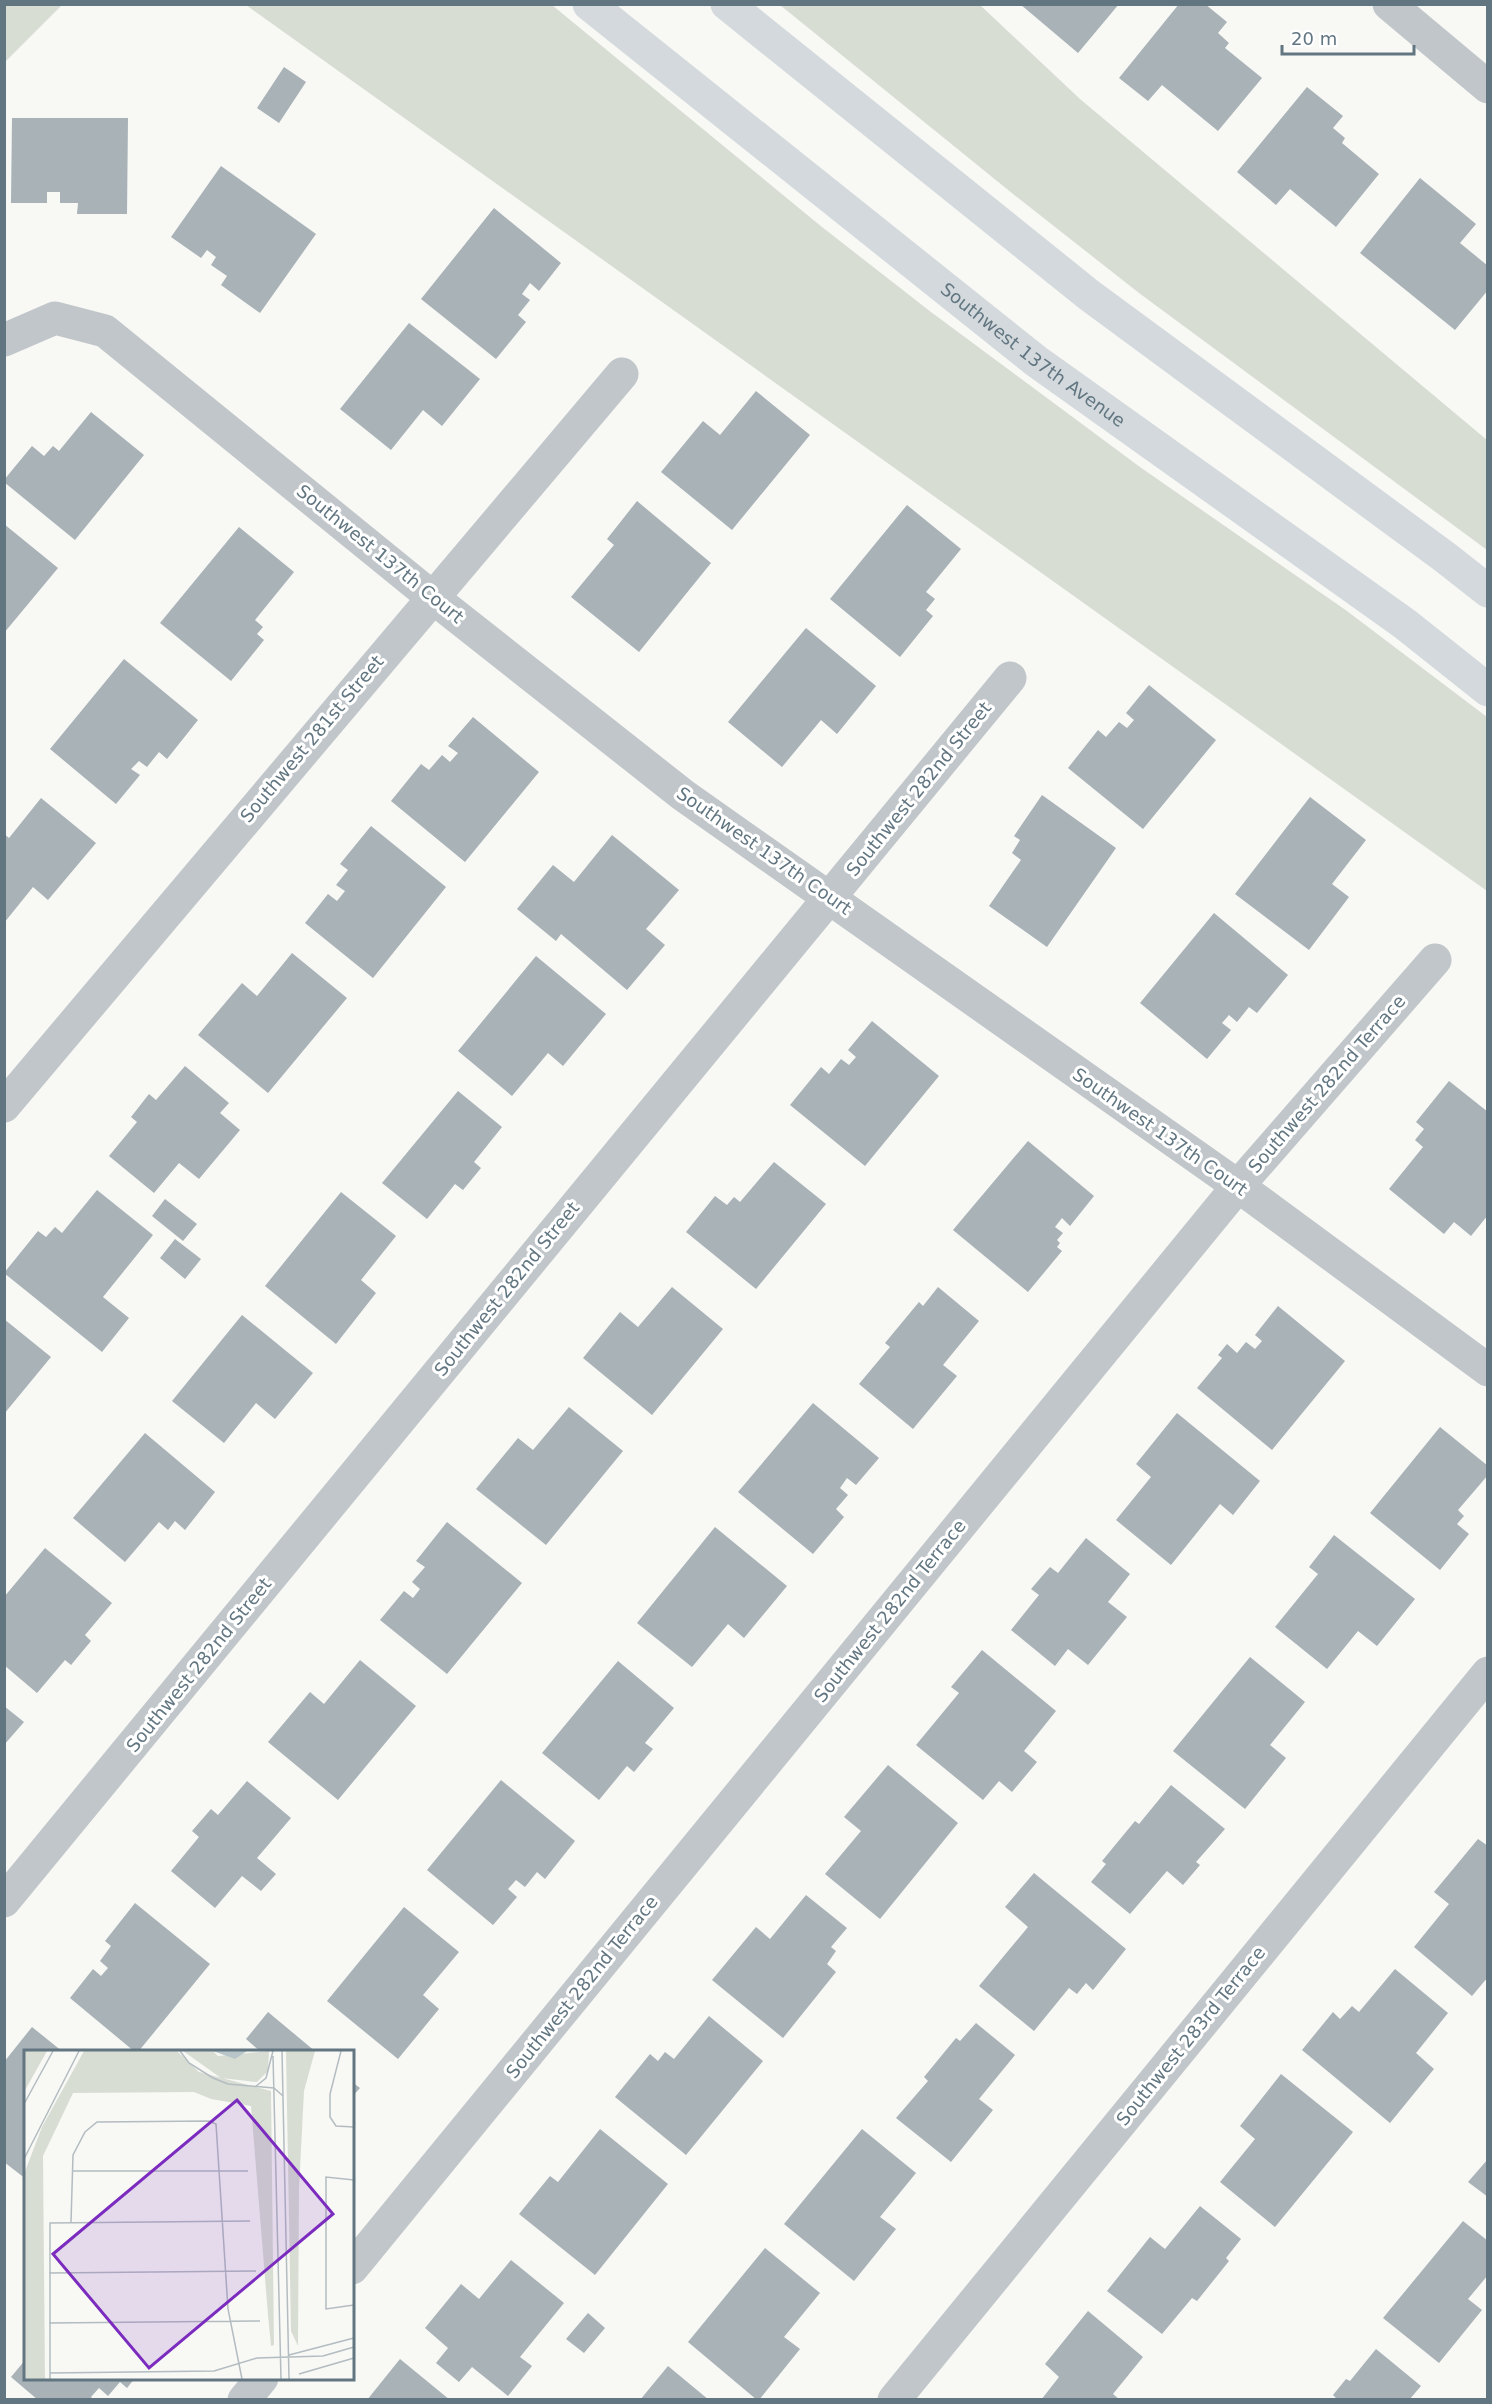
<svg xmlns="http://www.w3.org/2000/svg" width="1492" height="2404" font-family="'DejaVu Sans',sans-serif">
  <rect width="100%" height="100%" fill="#f8f8f5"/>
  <path fill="#d8ddd4" d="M 5,4 L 62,4 L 62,5 L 5,62 Z
    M 246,5 L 552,5 L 822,227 L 931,312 L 1140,467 L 1347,611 L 1487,717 L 1487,891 Z
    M 780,5 L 980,5 L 1080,99 L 1487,440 L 1487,550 L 1139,293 L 1013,194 Z"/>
  <path fill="#a8b2b7" d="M 1020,4 L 1119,4 L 1078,53 Z
    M 1179,4 L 1205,4 L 1227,22 L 1218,33 L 1229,43 L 1225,48 L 1262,78 L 1218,131 L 1162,85 L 1148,101 L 1119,78 Z
    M 284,67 L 306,82 L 279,123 L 257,108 Z
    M 1307,87 L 1343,116 L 1333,128 L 1345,138 L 1342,143 L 1379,174 L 1336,227 L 1290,189 L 1276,205 L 1237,172 Z
    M 12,118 L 128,118 L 127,214 L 77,214 L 78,203 L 60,203 L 60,192 L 47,192 L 47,203 L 11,203 Z
    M 221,166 L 316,234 L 260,313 L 221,285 L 227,276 L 211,265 L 216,257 L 207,250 L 201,258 L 171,237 Z
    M 1420,178 L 1476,224 L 1460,243 L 1488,266 L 1488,290 L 1455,330 L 1360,253 Z
    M 494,208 L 561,263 L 539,291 L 530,283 L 522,294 L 530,300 L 518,315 L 526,322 L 496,359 L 421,299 Z
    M 409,323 L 480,379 L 442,426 L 423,410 L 391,450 L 340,409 Z
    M 756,391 L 810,435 L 732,530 L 661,472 L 703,421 L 720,435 Z
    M 91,412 L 144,455 L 75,540 L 4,482 L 4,480 L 32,446 L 44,456 L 53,446 L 59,451 Z
    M 637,501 L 711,563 L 639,652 L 571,597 L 614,545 L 607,539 Z
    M 907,505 L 961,549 L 926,592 L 935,599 L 926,610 L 933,616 L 900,657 L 830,599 Z
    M 4,524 L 58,568 L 4,633 Z
    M 239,527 L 294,572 L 255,620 L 263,627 L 257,634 L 264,640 L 231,681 L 160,623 Z
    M 806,628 L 876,686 L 837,734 L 821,720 L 782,767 L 728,722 Z
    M 124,659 L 198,720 L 167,759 L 159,752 L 147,767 L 139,761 L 131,769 L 140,775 L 116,804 L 50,749 Z
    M 1149,685 L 1216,740 L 1143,829 L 1068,768 L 1098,730 L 1106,737 L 1119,722 L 1127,728 L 1134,720 L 1126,713 Z
    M 473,717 L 539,772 L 465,862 L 391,801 L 421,764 L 429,770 L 442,755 L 450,762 L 458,753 L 448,746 Z
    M 1042,795 L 1116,848 L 1047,947 L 989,906 L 1021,860 L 1012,853 L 1020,840 L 1014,836 Z
    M 1310,797 L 1366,840 L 1332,884 L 1349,897 L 1309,950 L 1235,894 Z
    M 41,798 L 96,843 L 48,900 L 33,887 L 4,923 L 4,834 L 9,838 Z
    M 371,826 L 446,887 L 373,978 L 305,923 L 328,894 L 337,901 L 345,891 L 336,885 L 348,870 L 340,864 Z
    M 612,835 L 679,890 L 646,929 L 665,945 L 627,990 L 561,934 L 556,941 L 517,909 L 553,865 L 574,882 Z
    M 1214,913 L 1288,975 L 1257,1013 L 1249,1007 L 1237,1022 L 1229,1015 L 1222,1023 L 1231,1030 L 1207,1059 L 1140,1003 Z
    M 292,953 L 347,998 L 268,1093 L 198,1035 L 242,983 L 257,996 Z
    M 536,956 L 606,1014 L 563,1066 L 548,1053 L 512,1096 L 458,1051 Z
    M 872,1021 L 939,1076 L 865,1166 L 790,1105 L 821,1067 L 829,1074 L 841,1059 L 849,1065 L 856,1057 L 848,1050 Z
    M 185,1066 L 229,1103 L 220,1113 L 240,1130 L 199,1179 L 179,1163 L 154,1193 L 109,1156 L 137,1122 L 131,1117 L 149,1094 L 156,1100 Z
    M 1449,1081 L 1488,1112 L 1488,1215 L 1471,1236 L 1454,1222 L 1444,1234 L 1389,1189 L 1423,1147 L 1415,1140 L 1424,1129 L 1416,1122 Z
    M 458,1091 L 502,1127 L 474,1162 L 481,1168 L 463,1190 L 455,1184 L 427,1219 L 382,1183 Z
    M 1028,1141 L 1094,1196 L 1070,1226 L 1062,1218 L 1055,1227 L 1063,1233 L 1057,1240 L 1060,1243 L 1057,1247 L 1062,1251 L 1028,1292 L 953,1230 Z
    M 774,1162 L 826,1204 L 756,1289 L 686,1232 L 715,1196 L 727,1205 L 734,1197 L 740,1202 Z
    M 97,1190 L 153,1235 L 103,1297 L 129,1318 L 102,1352 L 4,1273 L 38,1231 L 46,1237 L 55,1227 L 62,1233 Z
    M 341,1192 L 396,1236 L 361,1280 L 376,1293 L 336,1344 L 265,1286 Z
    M 165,1199 L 197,1224 L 183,1241 L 152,1216 Z
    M 175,1239 L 201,1259 L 185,1279 L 160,1258 Z
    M 672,1287 L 723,1329 L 652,1415 L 583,1358 L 620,1312 L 638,1327 Z
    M 938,1287 L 979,1321 L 943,1365 L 957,1376 L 913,1429 L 859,1384 L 890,1347 L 885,1343 L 919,1302 L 923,1306 Z
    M 1278,1306 L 1345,1361 L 1272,1450 L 1197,1388 L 1222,1358 L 1218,1355 L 1227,1344 L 1237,1353 L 1246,1342 L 1255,1349 L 1262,1341 L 1255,1335 Z
    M 242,1315 L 313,1373 L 275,1419 L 256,1403 L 224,1443 L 172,1401 Z
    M 4,1319 L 51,1357 L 4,1414 Z
    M 813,1403 L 879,1458 L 856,1485 L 847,1478 L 840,1488 L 848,1495 L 836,1509 L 844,1517 L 813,1554 L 738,1492 Z
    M 569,1407 L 623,1451 L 546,1545 L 476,1489 L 518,1438 L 533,1450 Z
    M 1177,1413 L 1260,1481 L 1233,1515 L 1220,1504 L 1171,1565 L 1116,1520 L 1151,1477 L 1136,1464 Z
    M 1440,1427 L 1488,1466 L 1488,1475 L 1458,1510 L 1464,1516 L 1457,1524 L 1469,1534 L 1440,1570 L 1370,1513 Z
    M 145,1433 L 215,1492 L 185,1530 L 175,1521 L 168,1530 L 159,1522 L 125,1562 L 73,1518 Z
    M 447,1522 L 522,1583 L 447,1674 L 380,1620 L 404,1591 L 413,1598 L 420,1589 L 412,1582 L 425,1567 L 416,1561 Z
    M 715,1527 L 787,1586 L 744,1638 L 728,1624 L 692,1667 L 637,1623 Z
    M 1334,1535 L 1415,1599 L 1377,1646 L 1358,1631 L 1327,1669 L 1275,1627 L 1318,1574 L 1309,1567 Z
    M 1086,1538 L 1130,1574 L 1108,1602 L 1127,1617 L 1088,1665 L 1068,1649 L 1055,1666 L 1011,1630 L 1039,1595 L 1031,1589 L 1050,1567 L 1058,1573 Z
    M 45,1548 L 112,1603 L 85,1635 L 91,1641 L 71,1665 L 65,1660 L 37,1693 L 4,1665 L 4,1597 Z
    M 982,1650 L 1056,1711 L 1024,1751 L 1037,1762 L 1012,1792 L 999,1781 L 983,1800 L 916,1745 L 959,1693 L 951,1687 Z
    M 1250,1657 L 1305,1702 L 1270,1745 L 1286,1758 L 1245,1809 L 1173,1751 Z
    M 360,1660 L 416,1706 L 338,1800 L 268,1742 L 310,1692 L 324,1704 Z
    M 618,1661 L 674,1708 L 645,1743 L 653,1749 L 634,1772 L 627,1766 L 599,1800 L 542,1753 Z
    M 4,1706 L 24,1722 L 4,1745 Z
    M 888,1765 L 958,1823 L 880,1919 L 825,1874 L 861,1831 L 844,1817 Z
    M 501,1780 L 575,1841 L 545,1879 L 537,1872 L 525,1887 L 516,1880 L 508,1889 L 517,1897 L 493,1925 L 427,1870 Z
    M 247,1781 L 291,1818 L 257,1858 L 276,1874 L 261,1891 L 242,1876 L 215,1908 L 171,1871 L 199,1837 L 192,1831 L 211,1809 L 218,1815 Z
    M 1171,1785 L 1225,1829 L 1196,1862 L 1200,1865 L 1183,1885 L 1167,1871 L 1130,1914 L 1091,1882 L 1106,1864 L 1102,1861 L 1135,1821 L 1139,1824 Z
    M 1478,1839 L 1488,1846 L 1488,1977 L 1472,1996 L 1414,1947 L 1449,1904 L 1434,1892 Z
    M 1034,1873 L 1126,1949 L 1093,1990 L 1086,1983 L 1077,1994 L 1069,1988 L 1034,2031 L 979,1986 L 1028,1927 L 1005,1907 Z
    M 806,1895 L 847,1928 L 831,1947 L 836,1951 L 827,1964 L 836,1972 L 783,2038 L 712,1980 L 756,1927 L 770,1939 Z
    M 135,1903 L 210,1964 L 138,2052 L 135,2052 L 70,1998 L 93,1969 L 101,1976 L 108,1968 L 100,1961 L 111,1946 L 105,1941 Z
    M 404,1907 L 459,1952 L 423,1995 L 439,2009 L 398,2059 L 327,2001 Z
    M 1395,1969 L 1448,2013 L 1416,2053 L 1434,2069 L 1390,2123 L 1302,2050 L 1333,2012 L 1340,2019 L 1352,2006 L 1359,2012 Z
    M 268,2012 L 316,2052 L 261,2052 L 246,2039 Z
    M 709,2016 L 763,2061 L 686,2155 L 615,2097 L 650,2054 L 658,2061 L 665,2052 L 674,2059 Z
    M 976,2023 L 1015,2055 L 979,2099 L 993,2110 L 951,2162 L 896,2118 L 928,2081 L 924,2077 L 956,2038 L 960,2041 Z
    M 32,2027 L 63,2052 L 26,2052 L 26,2179 L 4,2162 L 4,2062 Z
    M 1281,2074 L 1353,2132 L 1275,2227 L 1220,2182 L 1255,2139 L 1240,2126 Z
    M 352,2082 L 360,2088 L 352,2097 Z
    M 600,2129 L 668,2184 L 595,2275 L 519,2214 L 550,2176 L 558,2182 Z
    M 862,2129 L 916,2173 L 880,2217 L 896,2229 L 854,2281 L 784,2224 Z
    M 1488,2159 L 1488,2197 L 1468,2182 Z
    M 1200,2206 L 1241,2239 L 1226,2258 L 1229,2261 L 1197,2301 L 1192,2298 L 1162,2334 L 1107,2291 L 1150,2237 L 1165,2249 Z
    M 1463,2221 L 1488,2241 L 1488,2275 L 1468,2299 L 1482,2310 L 1439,2363 L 1383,2318 Z
    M 765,2248 L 820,2293 L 784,2337 L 800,2349 L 759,2400 L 757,2400 L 688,2342 Z
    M 511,2260 L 564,2303 L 520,2357 L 532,2366 L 508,2396 L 472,2367 L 459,2382 L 436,2363 L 448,2348 L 425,2328 L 461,2284 L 479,2299 Z
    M 1088,2311 L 1143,2357 L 1113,2394 L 1120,2400 L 1041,2400 L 1059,2377 L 1045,2364 Z
    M 588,2313 L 605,2328 L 584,2353 L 566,2339 Z
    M 1376,2349 L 1421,2386 L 1409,2400 L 1335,2400 L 1336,2398 L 1333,2395 L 1346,2379 L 1350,2381 Z
    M 26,2359 L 26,2378 L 135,2378 L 127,2388 L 120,2382 L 108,2396 L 99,2388 L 91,2397 L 94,2400 L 38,2400 L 11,2377 Z
    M 400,2359 L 450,2400 L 367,2400 Z
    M 668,2366 L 709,2400 L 640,2400 Z"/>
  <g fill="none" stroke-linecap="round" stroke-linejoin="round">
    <path stroke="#c0c6c9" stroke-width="33" d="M 1389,4 L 1488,87
      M 4,340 L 55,318 L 105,331 L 432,597 L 683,795 L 1238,1186 L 1488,1370
      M 4,1106 L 622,374
      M 4,1901 L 1010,678
      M 352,2268 L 1238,1186 L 1435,960
      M 244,2400 L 262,2378
      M 894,2400 L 1488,1673"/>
    <g stroke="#d3d9dc" stroke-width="33">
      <path id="s1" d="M 589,4 L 1036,361 L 1405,624 L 1488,690"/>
      <path d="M 727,4 L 1089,295 L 1446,558 L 1488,591"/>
    </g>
  </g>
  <g text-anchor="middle" stroke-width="6" stroke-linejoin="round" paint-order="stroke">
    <g font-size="18" fill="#627681" stroke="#fff">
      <text dy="6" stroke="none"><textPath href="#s1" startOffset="566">Southwest 137th Avenue</textPath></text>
      <text transform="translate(380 554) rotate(39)" y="6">Southwest 137th Court</text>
      <text transform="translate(312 739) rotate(-50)" y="6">Southwest 281st Street</text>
      <text transform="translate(919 789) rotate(-51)" y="6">Southwest 282nd Street</text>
      <text transform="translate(764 851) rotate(35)" y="6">Southwest 137th Court</text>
      <text transform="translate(1327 1084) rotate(-49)" y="6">Southwest 282nd Terrace</text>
      <text transform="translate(1160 1132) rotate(35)" y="6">Southwest 137th Court</text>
      <text transform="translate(507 1289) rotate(-51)" y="6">Southwest 282nd Street</text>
      <text transform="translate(890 1611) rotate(-51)" y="6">Southwest 282nd Terrace</text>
      <text transform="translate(199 1665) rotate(-51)" y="6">Southwest 282nd Street</text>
      <text transform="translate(582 1987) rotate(-51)" y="6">Southwest 282nd Terrace</text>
      <text transform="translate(1191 2036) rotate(-51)" y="6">Southwest 283rd Terrace</text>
    </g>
  </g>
  <g transform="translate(24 2050)">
    <rect width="330" height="330" fill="#f8f8f5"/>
    <path d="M 0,1 L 23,1 L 0,42 ZM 60,1 L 153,1 L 175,22 L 247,41 L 250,295 L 247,296 L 244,265 L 227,56 L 187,49 L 170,42 L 49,43 L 19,106 L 21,329 L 0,329 L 0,124 L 18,77 ZM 159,1 L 189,1 L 194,6 L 245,1 L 244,21 L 233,32 L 197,28 ZM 262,1 L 291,1 L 280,41 L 275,139 L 274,296 L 267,281 Z" fill="#d8ddd4"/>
    <path d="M 189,1 L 223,1 L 211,9 Z" fill="#b8c6c9"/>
    <path fill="none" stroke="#b3bcc0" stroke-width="1.5" d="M 156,1 L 165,13 L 189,28 L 204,34 L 250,38 L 259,46M 258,1 L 265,329M 317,1 L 306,44 L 306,67 L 312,76 L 330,77M 249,6 L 257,329M 231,37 L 242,28 L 249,1M 0,54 L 29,1M 0,109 L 55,1M 48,121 L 224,121M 330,130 L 302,127 L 302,259 L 330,255M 47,172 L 49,105 L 61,82 L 73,72 L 185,71 L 192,74 L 204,259 L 218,329M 25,223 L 232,221M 25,273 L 236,271M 265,305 L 330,288M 26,323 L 190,321 L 233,308 L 299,306 L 330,297M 275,324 L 330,308M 26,329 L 26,173 L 226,171"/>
    <path fill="#7b2cbf" fill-opacity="0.15" stroke="#7b2cbf" stroke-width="3" d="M 213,50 L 309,164 L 125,318 L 29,204 Z"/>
    <rect width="330" height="330" fill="none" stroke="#627681" stroke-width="3"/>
  </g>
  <rect width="1492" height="2404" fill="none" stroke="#627681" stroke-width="12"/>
  <path d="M1282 45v9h132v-9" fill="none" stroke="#627681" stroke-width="3"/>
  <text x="1291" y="45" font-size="18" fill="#627681" stroke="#ffffff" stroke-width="4.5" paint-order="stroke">20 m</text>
</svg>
